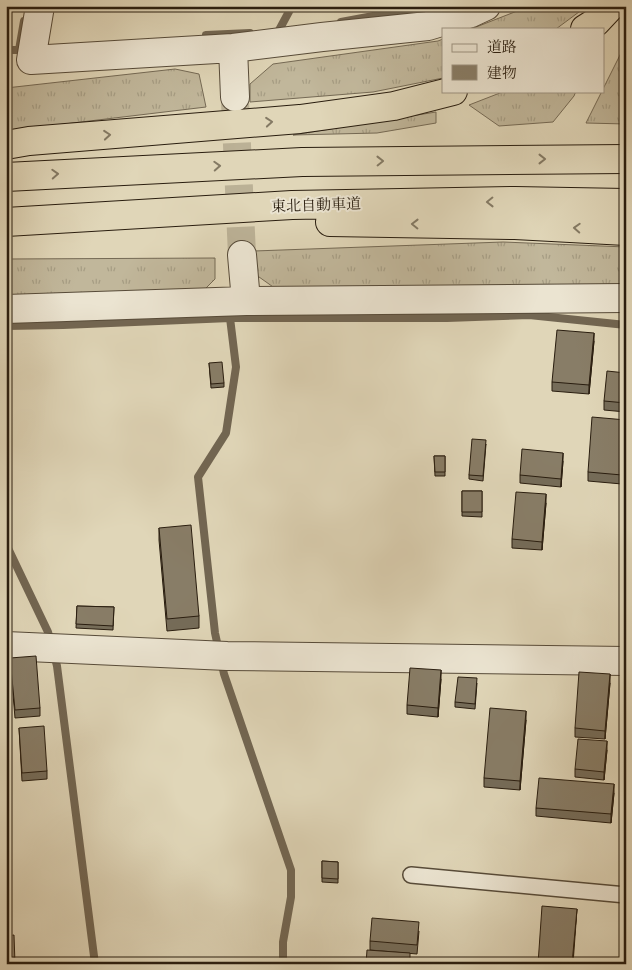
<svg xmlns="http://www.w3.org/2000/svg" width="632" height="970" font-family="'IM FELL Double Pica','Noto Serif JP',serif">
  <defs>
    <pattern id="grass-tufts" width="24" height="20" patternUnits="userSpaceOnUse" patternTransform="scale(1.25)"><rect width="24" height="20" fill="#c1b79b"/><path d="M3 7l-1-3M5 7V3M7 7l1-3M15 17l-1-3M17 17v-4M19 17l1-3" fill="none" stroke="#a69d84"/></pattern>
  </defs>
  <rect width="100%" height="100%" fill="#e0d6b8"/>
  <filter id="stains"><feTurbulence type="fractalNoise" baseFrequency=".004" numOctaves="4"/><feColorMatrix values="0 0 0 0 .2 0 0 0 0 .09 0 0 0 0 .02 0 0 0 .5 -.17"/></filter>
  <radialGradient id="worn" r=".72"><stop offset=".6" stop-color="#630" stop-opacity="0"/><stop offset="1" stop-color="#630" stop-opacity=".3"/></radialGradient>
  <path fill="url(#grass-tufts)" stroke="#756a55" d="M 530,6 L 587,6 L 556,29 L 471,29 Z
    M 443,39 L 443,78 L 373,92 L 250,102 L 250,84 L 273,64 L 438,41 Z
    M 626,46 L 626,124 L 586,123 L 602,91 L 603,91 L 603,89 L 622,51 Z
    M 175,69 L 199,74 L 206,107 L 6,131 L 6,88 Z
    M 505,91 L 576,91 L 574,96 L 553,122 L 499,126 L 469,105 Z
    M 436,112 L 436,123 L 377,133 L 293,135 Z
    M 503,242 L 626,247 L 626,286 L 276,289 L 252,272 L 254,251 Z
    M 215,258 L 215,279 L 201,293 L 6,299 L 6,259 Z"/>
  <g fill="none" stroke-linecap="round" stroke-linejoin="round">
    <path stroke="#726652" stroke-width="8" d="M 341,22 L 427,6
      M 278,32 L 292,6
      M 207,44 L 206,35 L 250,33
      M 6,50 L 19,50 L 24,21
      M 230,318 L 236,367 L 226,433 L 198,477 L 215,633 L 224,674 L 291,870 L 291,897 L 283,942 L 283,964
      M 6,326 L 63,325 L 230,318 L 447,318 L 529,315 L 626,325
      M 6,544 L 48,632 L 51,643
      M 54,654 L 57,666 L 95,964"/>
    <path stroke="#bbb196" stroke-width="28" stroke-dasharray="28 14" stroke-linecap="butt" d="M 235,101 L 242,255"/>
    <g stroke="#574b39" stroke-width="18">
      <path id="lane" d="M 411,875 L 626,895"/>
    </g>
    <g stroke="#574b39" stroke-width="30">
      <path id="street" d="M 40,6 L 31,60 L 233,48 L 322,37 L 428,26 L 471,13 L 486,6
        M 233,48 L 235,97
        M 242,255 L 246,301
        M 6,309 L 246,301 L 626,298
        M 6,646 L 227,656 L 626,661"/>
    </g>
    <g stroke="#291d0f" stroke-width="30">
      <path id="highway" d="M 585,29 L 596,22 L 611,6
        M 6,145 L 29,141 L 300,119 L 394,106 L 453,91
        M 6,177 L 302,162 L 626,159
        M 6,222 L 292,205 L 515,201 L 626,203
        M 330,222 L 515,225 L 626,231"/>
    </g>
    <use href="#lane" stroke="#ebe4d1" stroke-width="15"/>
    <use href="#street" stroke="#ebe4d1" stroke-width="28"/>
    <use href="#highway" stroke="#e0d6b8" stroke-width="28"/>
  </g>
  <path fill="#756c59" stroke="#291d0f" d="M 594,341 L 589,394 L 552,391 L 552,382 Z
    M 209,363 L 224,383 L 224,387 L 211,388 Z
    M 626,373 L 626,412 L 604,410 L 604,401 Z
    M 626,420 L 626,438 L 622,484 L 588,481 L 588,472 Z
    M 486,444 L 483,481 L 469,479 L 469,475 Z
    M 434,456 L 445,456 L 445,476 L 435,476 Z
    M 563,461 L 561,487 L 520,483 L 520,475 Z
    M 462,491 L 482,491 L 482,517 L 462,516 Z
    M 546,503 L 542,550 L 512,548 L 512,539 Z
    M 159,528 L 199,616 L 199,628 L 167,631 L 159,540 Z
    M 77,606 L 114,607 L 113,630 L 76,628 Z
    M 10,658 L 40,708 L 40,716 L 15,718 Z
    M 441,679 L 438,717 L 407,714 L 407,705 Z
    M 477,683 L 475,709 L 455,707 L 455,702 Z
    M 610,683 L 605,739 L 575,737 L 575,728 Z
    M 526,720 L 520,790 L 484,787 L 484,778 Z
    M 19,728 L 47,771 L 47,779 L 22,781 Z
    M 607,750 L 604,780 L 575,777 L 575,769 Z
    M 614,793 L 611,823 L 536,816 L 536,808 Z
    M 6,858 L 9,914 L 9,923 L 6,923 Z
    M 322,861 L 338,862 L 338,883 L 322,882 Z
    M 419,931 L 417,954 L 370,950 L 370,941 Z"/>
  <path fill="#5f5848" stroke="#291d0f" d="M 594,333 L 594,341 L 589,394 L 589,385 Z
    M 626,430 L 626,438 L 622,484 L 622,475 Z
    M 563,453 L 563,461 L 561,487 L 561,479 Z
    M 546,494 L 546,503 L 542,550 L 542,542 Z
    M 441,670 L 441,679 L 438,717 L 438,708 Z
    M 610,674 L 610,683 L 605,739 L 605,731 Z
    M 526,711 L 526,720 L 520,790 L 520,781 Z
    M 607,741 L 607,750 L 604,780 L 604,772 Z
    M 614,784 L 614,793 L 611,823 L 611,814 Z
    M 577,909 L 573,964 L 572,964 Z"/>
  <path fill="#887d67" stroke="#291d0f" d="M 557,330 L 594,333 L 589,385 L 552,382 Z
    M 222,362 L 224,383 L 211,384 L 209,363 Z
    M 607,371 L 626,373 L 626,403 L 604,401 Z
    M 592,417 L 626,420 L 626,430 L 622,475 L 588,472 Z
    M 472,439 L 486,440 L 483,476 L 469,475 Z
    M 522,449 L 563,453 L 561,479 L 520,475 Z
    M 434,456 L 445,456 L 445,472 L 435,472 Z
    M 462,491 L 482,491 L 482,512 L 462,512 Z
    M 516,492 L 546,494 L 542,542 L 512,539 Z
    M 191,525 L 199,616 L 167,619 L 159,528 Z
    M 77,606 L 114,607 L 113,626 L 76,624 Z
    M 36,656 L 40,708 L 15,710 L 10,658 Z
    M 410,668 L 441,670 L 438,708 L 407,705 Z
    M 579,672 L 610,674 L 605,731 L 575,728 Z
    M 458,677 L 477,678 L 475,704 L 455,702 Z
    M 490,708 L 526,711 L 520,781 L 484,778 Z
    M 44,726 L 47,771 L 22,773 L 19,728 Z
    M 578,739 L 607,741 L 604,772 L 575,769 Z
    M 539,778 L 614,784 L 611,814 L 536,808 Z
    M 6,858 L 9,914 L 6,915 Z
    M 322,861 L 338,862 L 338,879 L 322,878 Z
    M 542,906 L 577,909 L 572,964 L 538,964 Z
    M 372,918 L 419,922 L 417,945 L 370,941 Z
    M 14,935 L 15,964 L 6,964 L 6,936 Z
    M 367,950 L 410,953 L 410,964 L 366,964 Z"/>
  <defs><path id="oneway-chevron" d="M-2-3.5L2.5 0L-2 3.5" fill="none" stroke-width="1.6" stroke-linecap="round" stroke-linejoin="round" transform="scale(1.25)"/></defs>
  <g stroke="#847a64">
    <use href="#oneway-chevron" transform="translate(269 122) rotate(-5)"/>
    <use href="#oneway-chevron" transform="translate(107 135) rotate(-5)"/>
    <use href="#oneway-chevron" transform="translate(542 159)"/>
    <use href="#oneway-chevron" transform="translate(380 161) rotate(-1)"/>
    <use href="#oneway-chevron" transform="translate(217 166) rotate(-3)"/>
    <use href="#oneway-chevron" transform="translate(55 174) rotate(-3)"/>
    <use href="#oneway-chevron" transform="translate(490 202) rotate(179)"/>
    <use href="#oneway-chevron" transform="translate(415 224) rotate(-179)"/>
    <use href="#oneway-chevron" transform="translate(577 228) rotate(-177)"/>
  </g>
  <g text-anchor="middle" stroke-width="4" stroke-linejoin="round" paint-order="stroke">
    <g font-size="15" fill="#291d0f" stroke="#ebe4d1">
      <text transform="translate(316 205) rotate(-2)" y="5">東北自動車道</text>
    </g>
  </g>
  <rect width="632" height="970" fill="none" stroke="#e0d6b8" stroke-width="25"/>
  <rect x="8" y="8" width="617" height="955" fill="none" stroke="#291d0f" stroke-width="2.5"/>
  <rect x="12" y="12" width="607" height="945" fill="none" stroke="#291d0f"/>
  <rect x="442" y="28" width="162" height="65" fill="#ebe4d1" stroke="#9d9483"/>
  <rect x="452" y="44" width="25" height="8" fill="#ebe4d1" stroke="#9d9483"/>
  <text x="487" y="52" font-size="15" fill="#291d0f">道路</text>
  <rect x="452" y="65" width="25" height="15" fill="#887d67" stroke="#9d9483"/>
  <text x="487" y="78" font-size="15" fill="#291d0f">建物</text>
  <rect width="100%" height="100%" filter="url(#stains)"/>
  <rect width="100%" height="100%" fill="url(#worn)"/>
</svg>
